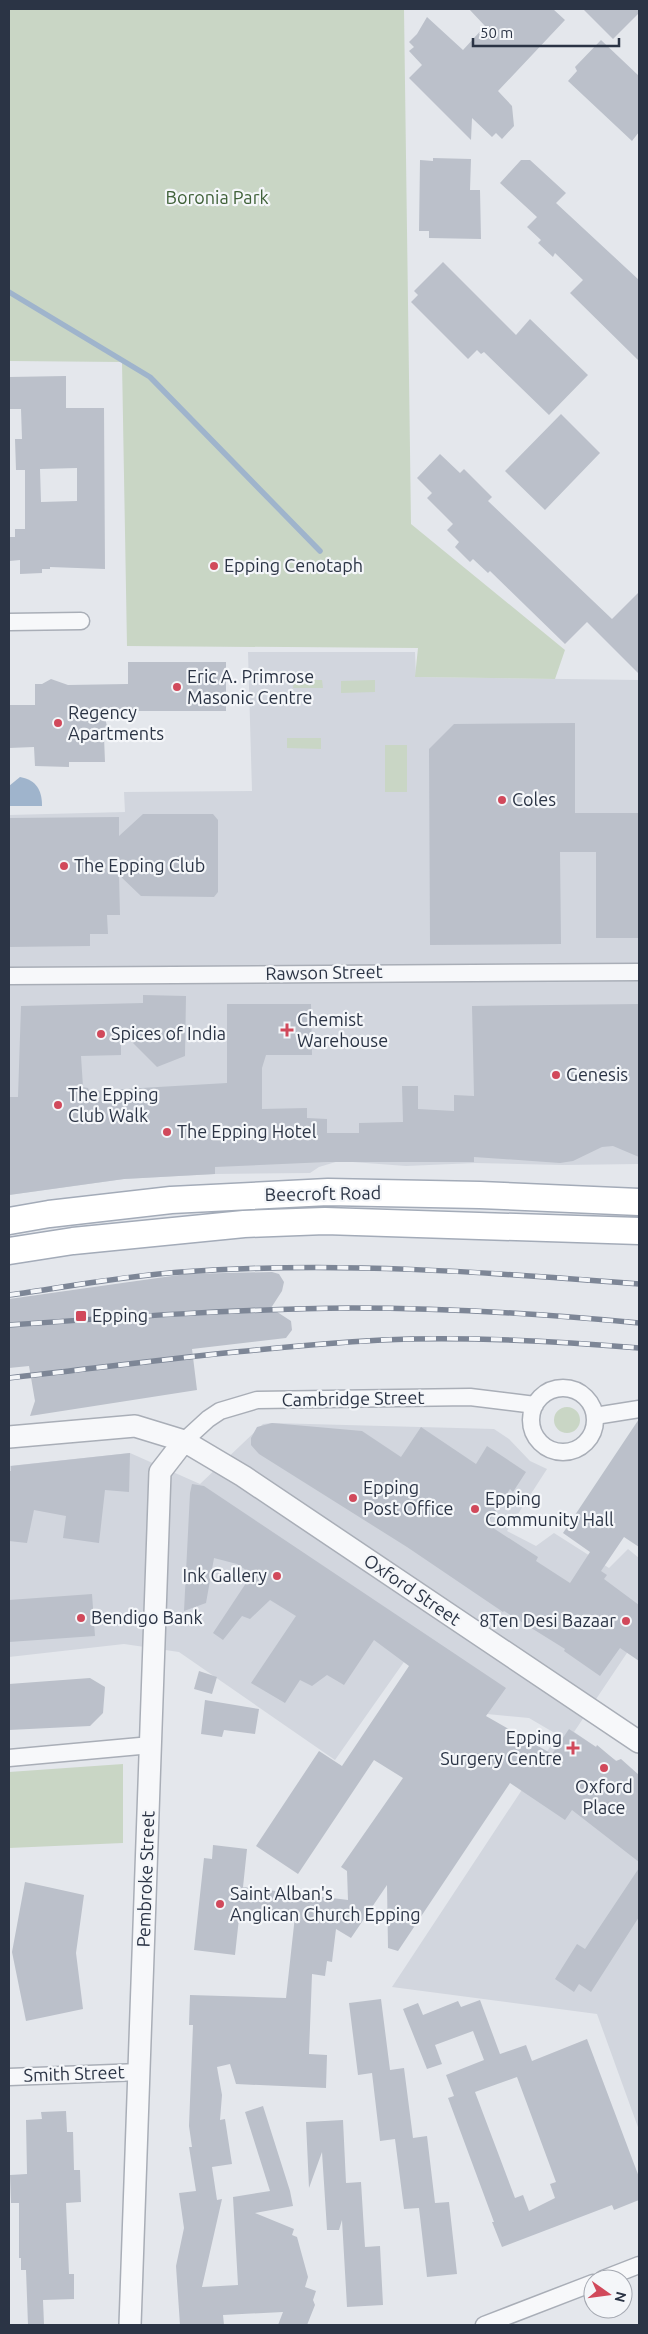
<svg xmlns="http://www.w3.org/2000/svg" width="648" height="2334" font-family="Ubuntu,sans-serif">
  <rect width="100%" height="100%" fill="#e4e7ec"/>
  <path fill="#d2d6de" d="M 248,652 L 415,652 L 416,677 L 639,680 L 639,1164 L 562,1165 L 475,1163 L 406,1166 L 339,1161 L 319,1167 L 310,1173 L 215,1174 L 124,1179 L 9,1195 L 9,815 L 125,812 L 124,792 L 252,791 Z
    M 272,1423 L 494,1429 L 509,1439 L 530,1461 L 547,1469 L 507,1531 L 536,1546 L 554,1533 L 609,1568 L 628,1549 L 639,1558 L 639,1635 L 574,1732 L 639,1776 L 639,2130 L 597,2014 L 392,1987 L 558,1735 L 529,1718 L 487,1714 L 406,1659 L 335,1760 L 179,1652 L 124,1644 L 9,1657 L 9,1466 L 130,1453 L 200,1484 L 263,1424 Z"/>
  <path fill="#c9d6c5" d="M 9,9 L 404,9 L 411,524 L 565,650 L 555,679 L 415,677 L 418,648 L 127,646 L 122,362 L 9,361 Z
    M 294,680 L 322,680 L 323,688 L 293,688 Z
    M 375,680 L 375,692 L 341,693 L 341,681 Z
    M 287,738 L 321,738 L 321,749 L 287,748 Z
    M 385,745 L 407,745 L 407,792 L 385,792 Z
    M554 1420a13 13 0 1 1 26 0a13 13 0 1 1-26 0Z
    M 123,1764 L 123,1843 L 9,1848 L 9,1772 Z"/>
  <path fill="#9fb4cc" d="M 20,777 C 37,780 42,791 42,806 L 9,806 L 9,786 Z"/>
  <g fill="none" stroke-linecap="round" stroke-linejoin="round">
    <path stroke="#9fb4cc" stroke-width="5.5" d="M 9,292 L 150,377 L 320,551"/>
  </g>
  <path fill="#bbc0ca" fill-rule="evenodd" d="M 469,9 L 553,9 L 565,20 L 498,91 L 512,106 L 514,126 L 502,139 L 496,133 L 492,137 L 472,118 L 471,140 L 409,78 L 422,65 L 409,51 L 414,47 L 409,42 L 417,34 L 427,17 L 463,50 L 485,26 Z
    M 583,9 L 639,9 L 639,13 L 613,39 Z
    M 601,40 L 639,76 L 639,132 L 632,141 L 568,81 L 577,71 L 575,67 Z
    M 433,158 L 471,159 L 470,190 L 480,190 L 481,239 L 429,238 L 429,231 L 419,231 L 420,160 L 433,161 Z
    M 521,160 L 530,160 L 566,193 L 556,203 L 639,280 L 639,361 L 570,293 L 583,280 L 555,253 L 553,257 L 538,243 L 541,240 L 527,227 L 537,217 L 500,183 Z
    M 443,262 L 516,335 L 530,319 L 588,375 L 549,415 L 484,352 L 481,354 L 477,350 L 468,359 L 411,302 L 418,295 L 414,291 Z
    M 66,376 L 66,408 L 104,408 L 105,569 L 50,567 L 50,569 L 42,569 L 42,573 L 20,574 L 20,560 L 9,561 L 10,537 L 15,537 L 15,529 L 25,529 L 25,470 L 16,470 L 15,439 L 22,439 L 21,409 L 9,409 L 9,377 ZM 77,468 L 77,501 L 41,502 L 40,469 Z
    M 561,414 L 600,453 L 545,510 L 505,471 Z
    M 440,454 L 460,473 L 464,469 L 492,497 L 488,501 L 612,619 L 639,592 L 639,674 L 587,622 L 565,644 L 490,571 L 488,573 L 473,559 L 470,562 L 455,547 L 459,542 L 447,530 L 453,524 L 427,498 L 432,493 L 417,478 Z
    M 128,662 L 226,662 L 226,711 L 104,711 L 107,727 L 104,737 L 105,762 L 69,762 L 69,767 L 35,766 L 34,747 L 9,748 L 9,705 L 35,705 L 35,684 L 42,684 L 51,679 L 68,685 L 128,684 Z
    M 575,723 L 575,813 L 639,813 L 639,938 L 596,938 L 596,852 L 560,852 L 561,944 L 430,945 L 429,749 L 454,724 Z
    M 143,814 L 213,814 L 218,820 L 218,892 L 214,897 L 141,896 L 119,875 L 120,915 L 107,915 L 108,934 L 90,934 L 90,946 L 9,947 L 9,818 L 119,817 L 119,836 Z
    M 143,995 L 186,996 L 185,1056 L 157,1067 L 121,1031 L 121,1055 L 81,1056 L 83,1087 L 88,1088 L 89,1091 L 227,1083 L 227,1004 L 311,1004 L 312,1055 L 266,1055 L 262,1068 L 262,1109 L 307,1108 L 307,1118 L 327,1119 L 327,1133 L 359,1133 L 359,1123 L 403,1122 L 402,1086 L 418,1086 L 418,1109 L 454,1111 L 454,1095 L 474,1096 L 472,1006 L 639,1004 L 639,1157 L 613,1146 L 602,1147 L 573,1161 L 560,1163 L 474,1157 L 474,1162 L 327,1162 L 215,1167 L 215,1174 L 124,1179 L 9,1195 L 9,1097 L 18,1097 L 21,1006 L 143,1003 Z
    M 272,1272 L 279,1274 L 284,1282 L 282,1291 L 271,1308 L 291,1321 L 292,1330 L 286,1338 L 192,1349 L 197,1390 L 30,1416 L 35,1401 L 29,1366 L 9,1368 L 9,1299 L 186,1274 Z
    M 639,1419 L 639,1547 L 624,1537 L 601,1571 L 607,1575 L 604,1579 L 639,1605 L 639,1661 L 620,1648 L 600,1676 L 564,1651 L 565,1649 L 504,1611 L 503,1612 L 407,1547 L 259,1454 L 251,1445 L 251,1438 L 257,1427 L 272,1423 L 362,1431 L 401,1457 L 421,1427 L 476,1464 L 487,1446 L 526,1472 L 513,1492 L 510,1489 L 487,1524 L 538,1557 L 536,1561 L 570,1583 L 590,1552 L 563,1533 Z
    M 130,1453 L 129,1492 L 105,1490 L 99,1543 L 63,1538 L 66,1516 L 34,1510 L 27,1543 L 9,1541 L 9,1471 L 11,1471 L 11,1466 Z
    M 192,1484 L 204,1486 L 506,1688 L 486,1716 L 552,1754 L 569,1729 L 596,1747 L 597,1745 L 616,1761 L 621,1759 L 639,1775 L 639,1862 L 572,1810 L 565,1820 L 510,1783 L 398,1951 L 388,1948 L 387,1885 L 351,1938 L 336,1929 L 332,1962 L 327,1961 L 325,1976 L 312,1974 L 309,2054 L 327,2055 L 326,2088 L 236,2084 L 230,2064 L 217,2067 L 222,2095 L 220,2120 L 225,2119 L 232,2164 L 212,2167 L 217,2200 L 222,2199 L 202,2287 L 238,2285 L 233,2197 L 270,2191 L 245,2112 L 263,2106 L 290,2191 L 293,2206 L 255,2213 L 294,2229 L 292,2235 L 297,2237 L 308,2277 L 305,2287 L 316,2291 L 313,2300 L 315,2305 L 307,2325 L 278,2325 L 283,2312 L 223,2315 L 224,2325 L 180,2325 L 176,2266 L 184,2228 L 179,2193 L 196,2191 L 189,2147 L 192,2147 L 189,2126 L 193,2025 L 189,2025 L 190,1995 L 286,1998 L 295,1916 L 240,1909 L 235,1955 L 194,1950 L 204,1858 L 212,1859 L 213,1845 L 247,1849 L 243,1887 L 348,1900 L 347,1871 L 341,1867 L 403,1778 L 374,1760 L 298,1874 L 256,1846 L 319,1751 L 342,1766 L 409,1666 L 374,1640 L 344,1685 L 327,1675 L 312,1686 L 300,1680 L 285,1703 L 251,1683 L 296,1616 L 270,1600 L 250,1619 L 242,1616 L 223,1640 L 213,1633 L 252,1574 L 237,1564 L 214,1558 L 206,1603 L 184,1611 L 190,1493 Z
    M 92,1594 L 95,1636 L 9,1642 L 9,1600 Z
    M 199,1671 L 217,1677 L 212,1694 L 194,1689 Z
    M 90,1678 L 105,1687 L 103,1713 L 90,1726 L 9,1730 L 9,1684 Z
    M 205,1700 L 259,1709 L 255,1734 L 224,1730 L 222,1737 L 201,1734 Z
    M 639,1868 L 639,1917 L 591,1992 L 579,1984 L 574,1992 L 555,1979 L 577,1944 L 585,1949 Z
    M 25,1882 L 84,1895 L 76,1953 L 83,2009 L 26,2021 L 12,1952 Z
    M 381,1999 L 390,2070 L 404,2068 L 413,2138 L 427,2136 L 435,2203 L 449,2202 L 457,2274 L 427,2277 L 419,2208 L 404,2209 L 395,2139 L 380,2141 L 372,2073 L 358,2075 L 349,2003 Z
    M 480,2000 L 500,2054 L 526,2045 L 532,2061 L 587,2039 L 639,2177 L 639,2200 L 614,2210 L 612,2205 L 502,2247 L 492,2222 L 494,2222 L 448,2098 L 454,2096 L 446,2075 L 484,2060 L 473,2031 L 435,2045 L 442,2064 L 427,2069 L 403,2009 L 418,2003 L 423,2015 L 458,2001 L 461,2007 ZM 517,2077 L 556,2182 L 550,2184 L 555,2198 L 529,2211 L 523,2195 L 515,2198 L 475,2092 Z
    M 66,2111 L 67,2132 L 73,2132 L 74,2170 L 80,2170 L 81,2202 L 66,2203 L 69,2274 L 74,2274 L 74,2299 L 43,2300 L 44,2324 L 28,2325 L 26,2270 L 21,2270 L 21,2258 L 19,2258 L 19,2203 L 11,2203 L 10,2175 L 27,2174 L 26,2120 L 42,2119 L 41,2112 Z
    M 343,2120 L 346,2183 L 361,2182 L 365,2247 L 380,2246 L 383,2305 L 347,2307 L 342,2220 L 339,2230 L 327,2230 L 322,2152 L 309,2188 L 306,2122 Z"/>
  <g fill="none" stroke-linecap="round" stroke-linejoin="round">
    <g stroke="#a9aeb7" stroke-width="19">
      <path id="minor" d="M 9,622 L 81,621
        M 9,976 L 639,972
        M531 1420a32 32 0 1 1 64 0a32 32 0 1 1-64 0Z
        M 595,1416 L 639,1409
        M 184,1441 L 208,1419 L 220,1411 L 257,1400 L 470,1397 L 535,1405
        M 9,1758 L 151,1745
        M 9,2077 L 140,2072
        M 603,2279 L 639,2265
        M 484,2325 L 593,2283"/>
    </g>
    <g stroke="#a9aeb7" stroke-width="24">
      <path id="tertiary" d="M 9,1437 L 135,1426 L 184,1441 L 243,1476 L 639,1742
        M 130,2325 L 160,1472 L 184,1441"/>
    </g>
    <g stroke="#a3abb8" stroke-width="29">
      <path id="primary" d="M 9,1221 L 49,1214 L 171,1200 L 328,1192 L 480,1195 L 639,1202
        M 9,1251 L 73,1241 L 244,1224 L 325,1221 L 639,1231"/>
    </g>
    <use href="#minor" stroke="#f7f8fa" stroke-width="16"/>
    <use href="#tertiary" stroke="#f7f8fa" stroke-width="21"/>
    <use href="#primary" stroke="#fff" stroke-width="26"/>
    <g stroke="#7d8696" stroke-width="5.5">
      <path id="rail" d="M 9,1295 C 66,1287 124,1276 181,1272 C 335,1261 487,1272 639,1284
        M 9,1325 C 123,1317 238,1309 352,1308 C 448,1308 544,1314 639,1323
        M 9,1378 C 133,1364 257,1347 382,1340 C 467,1336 554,1341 639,1348"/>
    </g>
    <use href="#rail" stroke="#f4f6f9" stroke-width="4" stroke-dasharray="11" stroke-linecap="butt"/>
  </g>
  <g fill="#d1495b" stroke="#f4f6f9" stroke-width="2">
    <circle cx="214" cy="566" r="5"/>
    <circle cx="177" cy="687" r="5"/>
    <circle cx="58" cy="723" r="5"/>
    <circle cx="502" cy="800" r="5"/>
    <circle cx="64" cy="866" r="5"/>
    <path d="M284.5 1022.5h5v5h5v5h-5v5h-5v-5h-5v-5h5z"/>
    <circle cx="101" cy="1034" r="5"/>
    <circle cx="556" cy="1075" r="5"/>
    <circle cx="58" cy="1105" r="5"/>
    <circle cx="167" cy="1132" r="5"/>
    <rect x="75" y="1310" width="12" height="12" rx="2.5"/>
    <circle cx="353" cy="1498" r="5"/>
    <circle cx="475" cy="1509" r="5"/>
    <circle cx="277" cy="1576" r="5"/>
    <circle cx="81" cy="1618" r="5"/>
    <circle cx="626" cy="1621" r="5"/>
    <path d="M570.5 1740.5h5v5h5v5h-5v5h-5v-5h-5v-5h5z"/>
    <circle cx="604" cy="1768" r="5"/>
    <circle cx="220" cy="1904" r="5"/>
  </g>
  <g text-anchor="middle" stroke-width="4.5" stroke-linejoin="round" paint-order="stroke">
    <g font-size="18" fill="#3f6138" stroke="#f4f6f9">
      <text x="217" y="204">Boronia Park</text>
    </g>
    <g font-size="18" fill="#2b3445" stroke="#f4f6f9" text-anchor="start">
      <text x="224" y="572">Epping Cenotaph</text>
      <text x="187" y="683">Eric A. Primrose<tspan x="187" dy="21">Masonic Centre</tspan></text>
      <text x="68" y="719">Regency<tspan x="68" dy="21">Apartments</tspan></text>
      <text x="512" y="806">Coles</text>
      <text x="74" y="872">The Epping Club</text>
      <text x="297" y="1026">Chemist<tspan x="297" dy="21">Warehouse</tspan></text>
      <text x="111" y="1040">Spices of India</text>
      <text x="566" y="1081">Genesis</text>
      <text x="68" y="1101">The Epping<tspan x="68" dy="21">Club Walk</tspan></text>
      <text x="177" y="1138">The Epping Hotel</text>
      <text x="92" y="1322">Epping</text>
      <text x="363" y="1494">Epping<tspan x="363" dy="21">Post Office</tspan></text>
      <text x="485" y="1505">Epping<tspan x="485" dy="21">Community Hall</tspan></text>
      <text x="267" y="1582" text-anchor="end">Ink Gallery</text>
      <text x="91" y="1624">Bendigo Bank</text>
      <text x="616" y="1627" text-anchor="end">8Ten Desi Bazaar</text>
      <text x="562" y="1744" text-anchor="end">Epping<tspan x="562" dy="21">Surgery Centre</tspan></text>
      <text x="604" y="1793" text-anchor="middle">Oxford<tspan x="604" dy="21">Place</tspan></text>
      <text x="230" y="1900">Saint Alban's<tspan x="230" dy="21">Anglican Church Epping</tspan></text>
    </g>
    <g font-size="18" fill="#2b3445" stroke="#f4f6f9">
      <text transform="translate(324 973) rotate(-1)" y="6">Rawson Street</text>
      <text transform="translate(323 1194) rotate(-1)" y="6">Beecroft Road</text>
      <text transform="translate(353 1399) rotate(-1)" y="6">Cambridge Street</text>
      <text transform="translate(412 1590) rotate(34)" y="6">Oxford Street</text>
      <text transform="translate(146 1879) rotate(-88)" y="6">Pembroke Street</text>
      <text transform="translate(74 2074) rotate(-2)" y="6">Smith Street</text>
    </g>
  </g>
  <rect width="648" height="2334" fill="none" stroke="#2b3445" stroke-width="20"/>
  <g transform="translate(608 2294) rotate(104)"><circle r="24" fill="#f4f6f9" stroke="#a4a8b1"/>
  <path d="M0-4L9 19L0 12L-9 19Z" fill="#d1495b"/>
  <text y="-8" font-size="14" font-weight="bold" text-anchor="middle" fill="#2b3445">N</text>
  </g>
  <path d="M473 38v8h146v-8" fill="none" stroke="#2b3445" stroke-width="2.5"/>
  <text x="480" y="38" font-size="15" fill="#2b3445" stroke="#f4f6f9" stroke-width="4" paint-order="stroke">50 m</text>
</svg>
